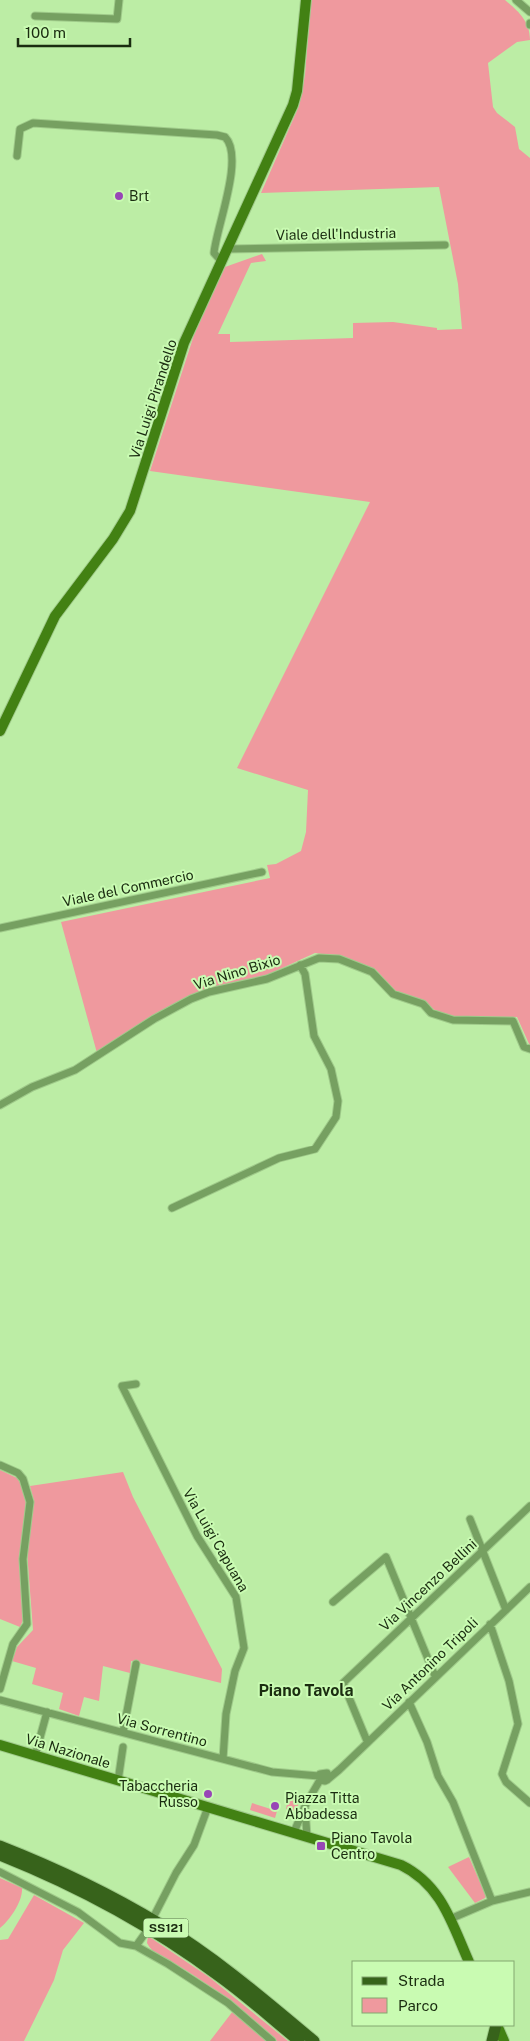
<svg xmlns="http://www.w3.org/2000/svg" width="530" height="2041" font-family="'Public Sans',sans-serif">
  <rect width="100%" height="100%" fill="#bceda5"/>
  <path fill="#ef999e" d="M 311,0 L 505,0 C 518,11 530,21 530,40 L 517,42 L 488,63 L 493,107 L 497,113 L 515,127 L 519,149 L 530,158 L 530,1046 L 517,1017 L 462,1018 L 437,1012 L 425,1002 L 397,993 L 376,970 L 343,957 L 315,953 L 256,980 L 186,997 L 97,1053 L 61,922 L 270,878 L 267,865 L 276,864 L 301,851 L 306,832 L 308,790 L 237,768 L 370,502 L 150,471 L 194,335 L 225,267 L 262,254 L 266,261 L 251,263 L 218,334 L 230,334 L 230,342 L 353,338 L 353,323 L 393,322 L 437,328 L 437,330 L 462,329 L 458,284 L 439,187 L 261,193 L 299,106 L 305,75 Z
    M 0,1470 L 17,1478 L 22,1485 L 27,1503 L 20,1551 L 24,1618 L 20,1627 L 0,1619 Z
    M 123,1472 L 133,1497 L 222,1669 L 221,1683 L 131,1661 L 130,1673 L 103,1666 L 99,1701 L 84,1697 L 79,1716 L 59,1709 L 63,1693 L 32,1684 L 36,1668 L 12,1661 L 17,1647 L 33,1630 L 27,1552 L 34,1501 L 30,1486 Z
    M 289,1795 L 300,1798 L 296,1812 L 286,1809 Z
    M 252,1803 L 277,1811 L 275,1818 L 250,1810 Z
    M 469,1857 L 486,1896 L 485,1898 L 475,1903 L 448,1867 Z
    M 0,1878 L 22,1888 C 23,1901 10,1920 0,1928 Z
    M 34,1895 L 84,1923 L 63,1950 L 54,1980 L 24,2041 L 0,2041 L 0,1940 L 8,1939 Z
    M 148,1936 L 209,1977 L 288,2041 L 277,2041 C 245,2013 212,1985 175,1964 C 165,1958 152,1954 147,1943 Z
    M 233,2011 L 267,2041 L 210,2041 Z"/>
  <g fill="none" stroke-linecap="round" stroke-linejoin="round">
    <g stroke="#9fca8a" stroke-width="9">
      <path id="street" d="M 516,0 L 530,12
        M 35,16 L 117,19 L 119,0
        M 530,23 L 530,25
        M 17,156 L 20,129 L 33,123 L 217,135 L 225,137 C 245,157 216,228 214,253 L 222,262
        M 228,249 L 445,245
        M 0,928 L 262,872
        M 0,1105 L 32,1087 L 75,1070 L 154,1019 L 191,999 L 209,992 L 267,979 L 319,958 L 339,959 L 372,972 L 393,994 L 423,1004 L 431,1013 L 453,1020 L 513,1021 L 524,1047 L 530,1049
        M 172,1208 L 279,1158 L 315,1149 L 336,1117 L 338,1101 L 331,1069 L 314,1036 L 305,974 L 300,965
        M 136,1384 L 122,1386 L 197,1536 L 236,1597 L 244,1648 L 235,1671 L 226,1714 L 223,1759
        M 0,1465 L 18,1473 L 23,1479 L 30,1502 L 23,1559 L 27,1624 L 13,1644 L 0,1689
        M 470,1519 L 506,1610
        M 333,1602 L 386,1557 L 435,1676
        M 490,1624 L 509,1681 L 518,1724 L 502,1774 L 506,1782 L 530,1803
        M 0,1700 L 272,1772 L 319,1776
        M 409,1702 L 427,1742 L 438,1776 L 453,1802 L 492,1901
        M 123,1732 L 136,1664
        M 367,1741 L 343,1683 L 530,1506
        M 35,1756 L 47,1712
        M 327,1780 L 327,1773 L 320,1774 L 320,1780 L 325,1781 L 327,1780 L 339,1770 L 530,1587
        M 118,1781 L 123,1747
        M 305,1809 L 307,1836
        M 294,1832 L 306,1804 L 320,1780
        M 0,1872 L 78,1912 L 120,1943 L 136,1946 L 168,1964 L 228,2003 L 272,2041
        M 155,1914 L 176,1873 L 194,1845 L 208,1807
        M 450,1919 L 492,1901 L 530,1892
        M 136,1946 L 146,1932"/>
    </g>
    <g stroke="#9fca8a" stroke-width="12">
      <path id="secondary" d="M 0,731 L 55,616 L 113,539 L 130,511 L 184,343 L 293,105 L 297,91 L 306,0
        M 0,1745 L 401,1865 C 442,1885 452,1924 469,1962
        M 497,2025 L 504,2041"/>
    </g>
    <g stroke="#9fca8a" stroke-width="13">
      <path id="primary" d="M 0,1846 C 56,1868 109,1893 160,1924 C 215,1957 265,2000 314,2041
        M 0,1855 C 78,1886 152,1926 219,1976 C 247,1996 272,2019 299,2041
        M 492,2041 L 496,2025"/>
    </g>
    <use href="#street" stroke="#76a061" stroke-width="7"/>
    <use href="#secondary" stroke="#428113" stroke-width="10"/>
    <use href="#primary" stroke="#37631b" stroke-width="11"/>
  </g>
  <g fill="#9846b6" stroke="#c9fbb2" stroke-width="2">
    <circle cx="119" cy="196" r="5"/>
    <circle cx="208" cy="1794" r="5"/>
    <circle cx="275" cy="1806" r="5"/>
    <rect x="316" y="1841" width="10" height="10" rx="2.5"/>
  </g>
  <g text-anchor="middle" stroke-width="4" stroke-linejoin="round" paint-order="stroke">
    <rect fill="#c9fbb2" stroke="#4e6a41" stroke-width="1" x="143.5" y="1918.5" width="45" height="19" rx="4"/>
    <g font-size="12" font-weight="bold" fill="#1a2c10">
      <text x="166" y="1932">SS121</text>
    </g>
    <g font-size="14" fill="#1a2c10" stroke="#c9fbb2" text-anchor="start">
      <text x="129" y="201">Brt</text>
      <text x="198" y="1791" text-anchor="end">Tabaccheria<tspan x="198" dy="16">Russo</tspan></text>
      <text x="285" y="1803">Piazza Titta<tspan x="285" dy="16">Abbadessa</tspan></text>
      <text x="331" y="1843">Piano Tavola<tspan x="331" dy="16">Centro</tspan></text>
    </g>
    <g font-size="14" fill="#1a2c10" stroke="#c9fbb2">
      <text transform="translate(336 234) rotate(-1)" y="5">Viale dell'Industria</text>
      <text transform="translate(153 399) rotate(-72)" y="5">Via Luigi Pirandello</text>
      <text transform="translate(128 888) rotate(-12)" y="5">Viale del Commercio</text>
      <text transform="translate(237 972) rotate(-17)" y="5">Via Nino Bixio</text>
      <text transform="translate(216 1540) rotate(60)" y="5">Via Luigi Capuana</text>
      <text transform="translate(428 1585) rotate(-43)" y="5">Via Vincenzo Bellini</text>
      <text transform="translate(430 1664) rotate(-44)" y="5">Via Antonino Tripoli</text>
      <text transform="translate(162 1730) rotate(15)" y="5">Via Sorrentino</text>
      <text transform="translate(68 1751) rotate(17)" y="5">Via Nazionale</text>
    </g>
    <g font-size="16" font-weight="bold" fill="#1a2c10" stroke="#c9fbb2">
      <text x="306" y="1696">Piano Tavola</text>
    </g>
  </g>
  <rect x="352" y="1961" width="162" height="65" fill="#c9fbb2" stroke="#83a871"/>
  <rect x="362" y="1977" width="25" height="8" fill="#37631b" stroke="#83a871"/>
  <text x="398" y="1986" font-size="15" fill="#1a2c10">Strada</text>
  <rect x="362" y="1998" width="25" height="15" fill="#ef999e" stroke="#83a871"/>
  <text x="398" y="2011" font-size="15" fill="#1a2c10">Parco</text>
  <path d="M18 38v8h112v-8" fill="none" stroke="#1a2c10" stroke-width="2.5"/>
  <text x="25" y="38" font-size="15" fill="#1a2c10" stroke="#c9fbb2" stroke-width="4" paint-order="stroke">100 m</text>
</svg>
